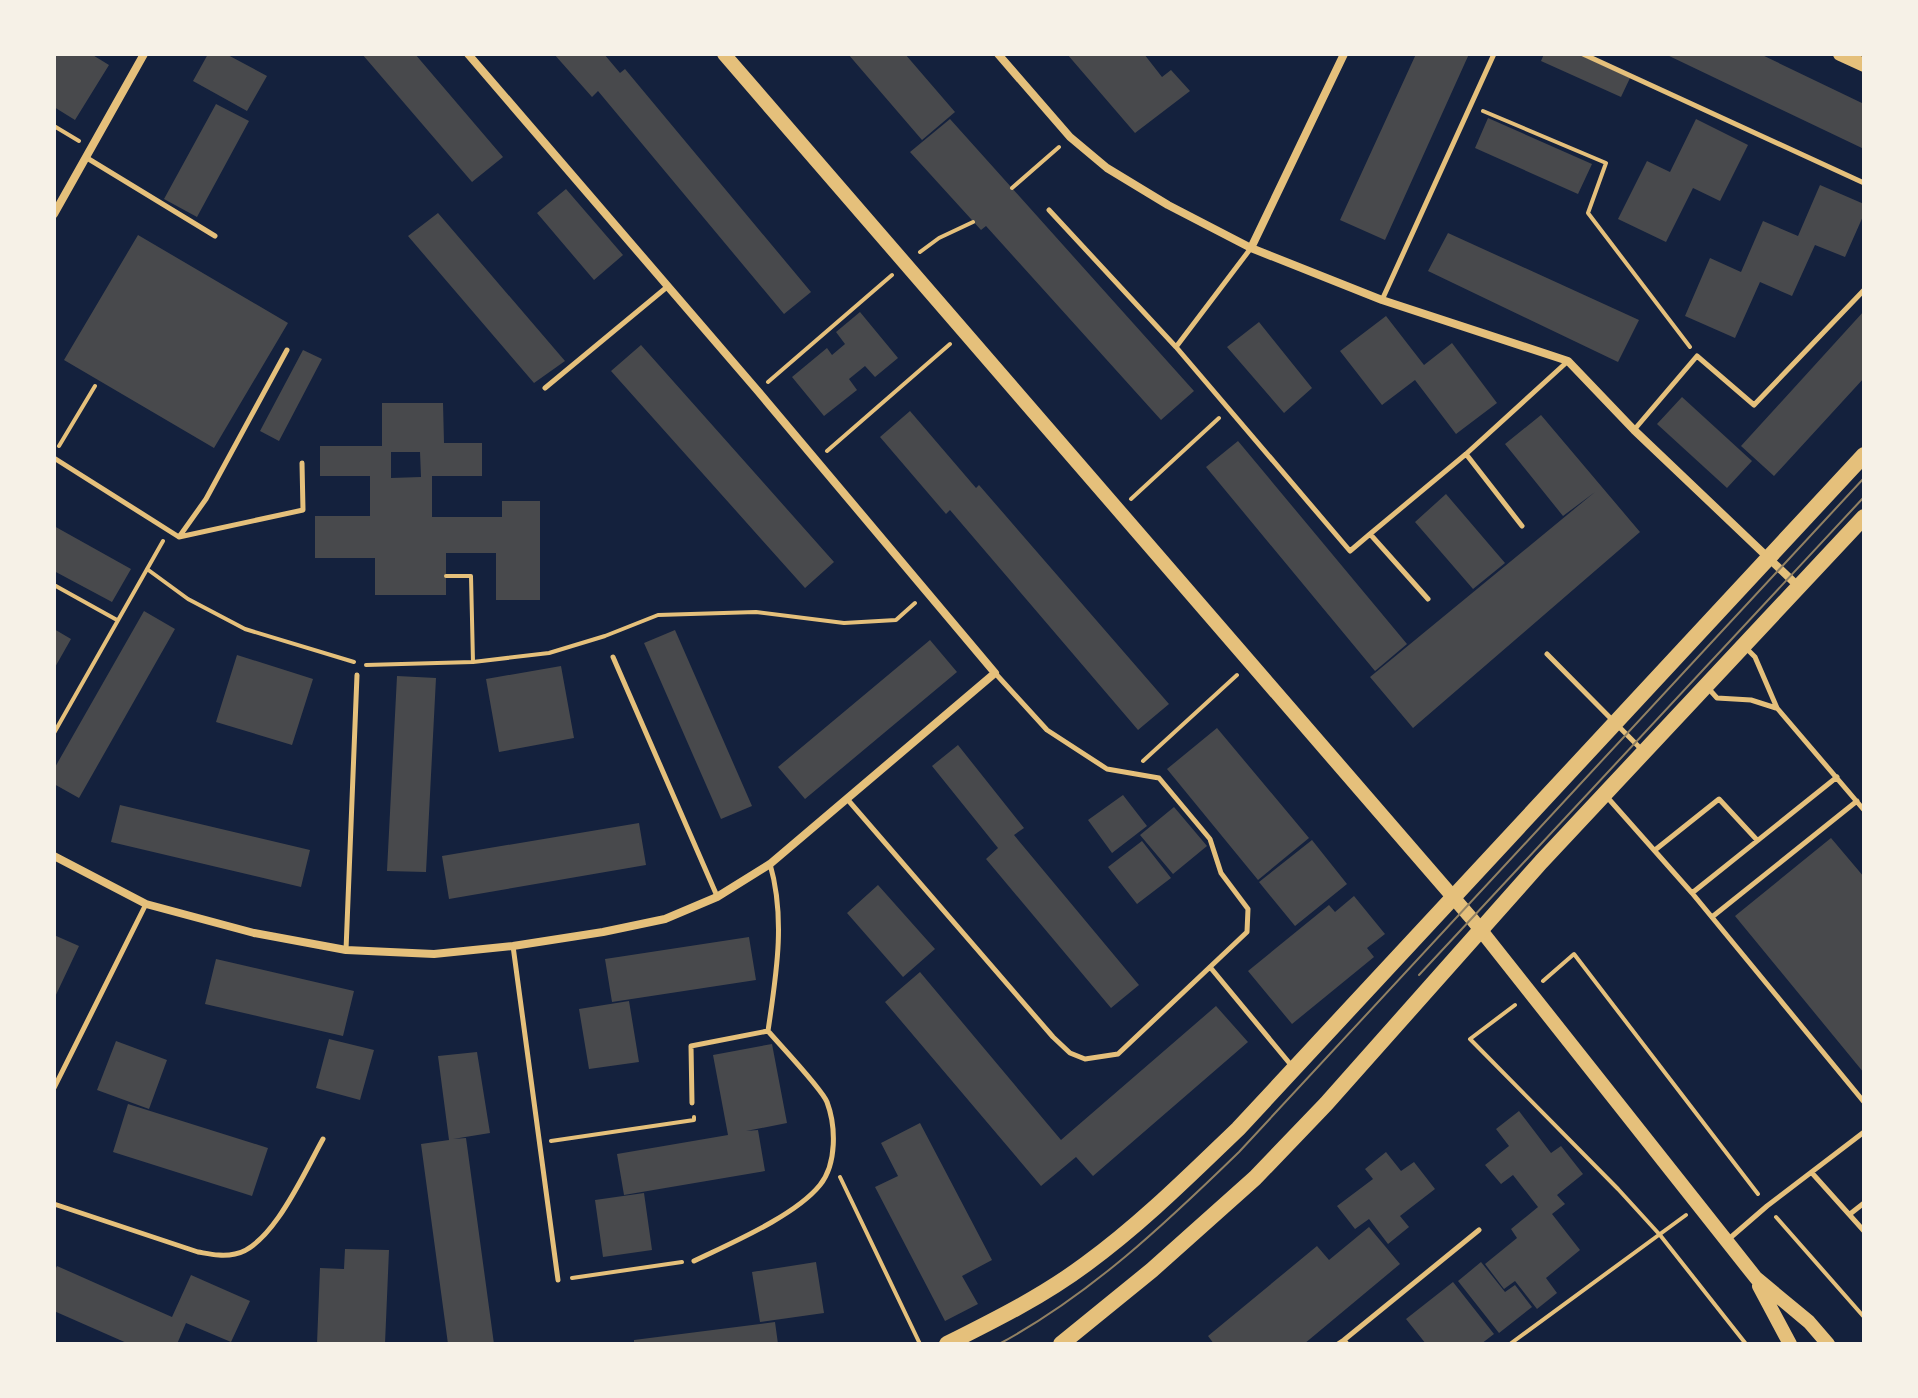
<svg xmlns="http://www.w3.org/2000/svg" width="1918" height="1398" font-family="'Work Sans',sans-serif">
  <rect width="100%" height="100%" fill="#14213d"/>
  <path fill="#48494c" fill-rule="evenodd" d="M 54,54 L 91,54 L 109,65 L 75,120 L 54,107 Z
    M 208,54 L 226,54 L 267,76 L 247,111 L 193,81 Z
    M 362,54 L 415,54 L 503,157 L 472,182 Z
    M 554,54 L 604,54 L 620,73 L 625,69 L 811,292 L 784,314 L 598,91 L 592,97 Z
    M 848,54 L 905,54 L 955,112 L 922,140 Z
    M 1067,54 L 1144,54 L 1162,77 L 1171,70 L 1190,91 L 1135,133 Z
    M 1416,54 L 1469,54 L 1385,240 L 1340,220 Z
    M 1544,54 L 1578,54 L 1630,78 L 1621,97 L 1541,61 Z
    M 1665,54 L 1760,54 L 1864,104 L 1864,149 Z
    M 216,104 L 249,121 L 197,217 L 164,199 Z
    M 1488,118 L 1592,164 L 1578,194 L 1475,148 Z
    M 950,119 L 1194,391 L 1161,420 L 986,226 L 981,230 L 910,152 Z
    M 1696,119 L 1748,145 L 1720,201 L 1693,188 L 1666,242 L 1618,219 L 1647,161 L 1670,172 Z
    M 1820,185 L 1864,204 L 1864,214 L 1845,257 L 1815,245 L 1792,296 L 1760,282 L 1735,338 L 1685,316 L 1710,258 L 1741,272 L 1763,221 L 1798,236 Z
    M 566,189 L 623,255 L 594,280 L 537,213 Z
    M 438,213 L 565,361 L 534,383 L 408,236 Z
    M 1448,233 L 1639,320 L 1618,362 L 1428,271 Z
    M 138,235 L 288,323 L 214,448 L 64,360 Z
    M 1864,311 L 1864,378 L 1774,476 L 1741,446 Z
    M 860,312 L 898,358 L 875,377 L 865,366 L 849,379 L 857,390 L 824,416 L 792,377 L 827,348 L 832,355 L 845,344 L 836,332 Z
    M 1386,316 L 1424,365 L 1452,343 L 1497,403 L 1456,434 L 1415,380 L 1382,405 L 1340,351 Z
    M 1259,322 L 1312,388 L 1284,413 L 1227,347 Z
    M 641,345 L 834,562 L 805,588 L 611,371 Z
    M 303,350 L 322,359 L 279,441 L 260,431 Z
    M 1682,397 L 1752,461 L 1727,488 L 1657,424 Z
    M 382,403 L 443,403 L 444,443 L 482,443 L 482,476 L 432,476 L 432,517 L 502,517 L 502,501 L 540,501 L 540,600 L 496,600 L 496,553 L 446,553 L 446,595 L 375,595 L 375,558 L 315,558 L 315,516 L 370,516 L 370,476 L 320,476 L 320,446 L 382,446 ZM 391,452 L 420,452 L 421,477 L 391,478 Z
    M 910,411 L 976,488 L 979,485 L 1169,704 L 1138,730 L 950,510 L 946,514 L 880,437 Z
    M 1541,415 L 1640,532 L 1413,728 L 1370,677 L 1595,492 L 1563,516 L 1505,444 Z
    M 1238,441 L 1407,644 L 1375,671 L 1206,467 Z
    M 1446,494 L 1505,563 L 1473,589 L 1415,522 Z
    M 54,526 L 131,569 L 112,602 L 54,571 Z
    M 144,611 L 175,629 L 79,798 L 54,784 L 54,769 Z
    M 54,629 L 71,639 L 54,669 Z
    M 675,630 L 752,806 L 721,819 L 644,643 Z
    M 930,640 L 957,672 L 805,799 L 778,767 Z
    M 237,655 L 313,679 L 292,745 L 216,722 Z
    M 561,666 L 574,738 L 499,752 L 486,679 Z
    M 397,676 L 436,678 L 426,872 L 387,871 Z
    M 1217,728 L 1309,838 L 1258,880 L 1167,769 Z
    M 958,745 L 1024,828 L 1014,835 L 1139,985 L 1111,1008 L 986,859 L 998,848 L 932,766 Z
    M 1123,795 L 1147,826 L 1112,853 L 1088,820 Z
    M 120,805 L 310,850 L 301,887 L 111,842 Z
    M 1174,807 L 1207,846 L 1173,874 L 1140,835 Z
    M 639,823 L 646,865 L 449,899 L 442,856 Z
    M 1831,838 L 1864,877 L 1864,1073 L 1735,916 Z
    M 1312,840 L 1347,884 L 1295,926 L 1259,882 Z
    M 1142,841 L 1171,878 L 1137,904 L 1108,867 Z
    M 878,885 L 935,949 L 903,977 L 847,913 Z
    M 1354,896 L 1385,934 L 1367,948 L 1374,957 L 1292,1024 L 1248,971 L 1329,905 L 1335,912 Z
    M 54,935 L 79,946 L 54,999 Z
    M 749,937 L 756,980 L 612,1002 L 605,959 Z
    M 216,959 L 354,991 L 343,1036 L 205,1004 Z
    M 920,972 L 1061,1140 L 1216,1006 L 1248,1042 L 1093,1176 L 1076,1157 L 1041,1186 L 885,1002 Z
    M 629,1001 L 639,1062 L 589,1069 L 579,1009 Z
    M 329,1039 L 374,1050 L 360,1100 L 316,1088 Z
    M 116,1041 L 167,1060 L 149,1109 L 97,1090 Z
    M 772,1044 L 787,1123 L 746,1131 L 758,1130 L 765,1171 L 624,1195 L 617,1154 L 728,1135 L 713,1055 Z
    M 477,1052 L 490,1133 L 453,1139 L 466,1138 L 494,1344 L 448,1344 L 421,1144 L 449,1140 L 438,1056 Z
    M 128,1104 L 268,1148 L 252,1196 L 113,1152 Z
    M 1519,1111 L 1551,1153 L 1561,1146 L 1583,1174 L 1557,1195 L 1565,1204 L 1552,1214 L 1580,1250 L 1546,1278 L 1557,1293 L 1537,1309 L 1515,1281 L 1504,1289 L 1485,1264 L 1517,1238 L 1511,1229 L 1538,1207 L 1513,1175 L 1501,1184 L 1485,1165 L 1509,1146 L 1496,1129 Z
    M 920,1123 L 992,1260 L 962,1276 L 978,1304 L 945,1321 L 875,1187 L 898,1176 L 881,1143 Z
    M 1386,1152 L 1401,1171 L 1414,1162 L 1435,1189 L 1400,1216 L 1409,1227 L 1388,1244 L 1369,1219 L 1355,1229 L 1337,1206 L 1373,1179 L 1365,1169 Z
    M 644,1193 L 652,1250 L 603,1257 L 595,1200 Z
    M 1369,1227 L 1400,1264 L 1304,1344 L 1214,1344 L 1208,1336 L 1317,1246 L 1329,1260 Z
    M 345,1249 L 389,1250 L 385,1344 L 317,1344 L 320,1268 L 344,1269 Z
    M 816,1262 L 824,1313 L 760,1322 L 752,1272 Z
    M 1481,1262 L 1505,1292 L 1515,1285 L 1532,1307 L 1499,1333 L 1458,1281 Z
    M 57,1266 L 172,1317 L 191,1275 L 250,1301 L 231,1342 L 186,1323 L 177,1344 L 129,1344 L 54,1311 L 54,1272 Z
    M 1453,1282 L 1494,1334 L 1481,1344 L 1426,1344 L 1406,1319 Z
    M 775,1322 L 778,1344 L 634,1344 L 634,1340 Z"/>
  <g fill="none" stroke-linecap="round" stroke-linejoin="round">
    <path stroke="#e5c07b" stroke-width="4" d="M 1483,111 L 1606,163 L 1588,213 L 1690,347
      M 54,126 L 79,141
      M 1012,188 L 1059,147
      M 920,252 L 939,238 L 973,222
      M 768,382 L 892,275
      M 59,446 L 95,386
      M 827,451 L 950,344
      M 1131,499 L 1219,418
      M 147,569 L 188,599 L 245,629 L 354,662
      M 446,576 L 471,576 L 473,662
      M 54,585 L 117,620
      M 366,665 L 473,662 L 549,653 L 605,636 L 658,615 L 756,612 L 844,623 L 896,620 L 915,603
      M 54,733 L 163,541
      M 1143,761 L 1237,675
      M 1543,981 L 1574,954 L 1758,1194
      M 1515,1005 L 1470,1039 L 1618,1189 L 1660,1235 L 1746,1344
      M 551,1141 L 694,1120 L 694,1117
      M 840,1177 L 920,1344
      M 1776,1217 L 1864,1317
      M 572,1278 L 682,1262
      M 1510,1344 L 1686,1215"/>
    <path stroke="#e5c07b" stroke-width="5" d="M 1583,54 L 1864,183
      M 87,158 L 215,236
      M 1049,210 L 1176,347 L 1350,551 L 1370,534
      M 1382,300 L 1494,54
      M 1176,347 L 1251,248
      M 545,388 L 667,287
      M 1634,430 L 1697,356 L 1754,405 L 1864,290
      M 1466,454 L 1522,526
      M 54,458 L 179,537 L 206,499 L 287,350
      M 179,537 L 303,510 L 302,463
      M 1428,599 L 1370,534 L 1466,454 L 1568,361
      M 1745,647 L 1755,657 L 1777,708 L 1864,810
      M 1547,654 L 1642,750
      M 613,657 L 717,896
      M 1708,688 L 1717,698 L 1751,700 L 1776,708
      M 1607,797 L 1692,893 L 1864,1102
      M 848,800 L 1053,1037 L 1070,1053 L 1085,1059 L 1118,1054 L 1247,932 L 1248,909 L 1221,873 L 1210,839 L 1159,778 L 1107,769 L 1047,730 L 995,673
      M 1655,850 L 1719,799 L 1757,840
      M 1692,893 L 1837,777
      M 1712,917 L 1857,801
      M 513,946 L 558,1280
      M 346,950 L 357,675
      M 1210,967 L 1291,1065
      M 54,1088 L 146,904
      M 692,1103 L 691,1046 L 768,1031
      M 1812,1173 L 1864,1231
      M 54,1204 L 198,1252 C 210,1254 222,1257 235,1254 C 272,1247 305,1171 323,1139
      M 1850,1214 L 1864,1203
      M 1730,1238 L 1767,1206 L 1864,1132
      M 694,1261 C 731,1243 795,1216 820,1185 C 837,1164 836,1126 827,1102 C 822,1089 780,1045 768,1031 C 776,976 786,919 770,864
      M 1344,1340 L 1479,1230
      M 1338,1344 L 1344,1340 L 1347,1344"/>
    <path stroke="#e5c07b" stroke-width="8" d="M 998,54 L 1070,137 L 1107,168 L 1168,205 L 1251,248 L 1382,300 L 1568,361 L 1634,430 L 1799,587
      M 54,214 L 144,54
      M 1251,248 L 1344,54
      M 54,856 L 146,904 L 254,933 L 346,950 L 434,954 L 513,946 L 603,932 L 665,919 L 717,897 L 770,864 L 995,673 L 757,390 L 468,54"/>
    <path stroke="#e5c07b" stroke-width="14" d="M 724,54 L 1472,919 L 1756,1278 L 1809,1322 L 1828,1344
      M 1840,54 L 1864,65
      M 1759,1286 L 1790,1344"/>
    <path stroke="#e5c07b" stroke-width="16" d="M 947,1344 C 995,1320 1043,1296 1086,1264 C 1141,1224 1190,1175 1238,1129 L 1864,455
      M 1061,1344 L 1152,1270 L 1255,1178 L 1326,1104 L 1541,862 L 1864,517"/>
    <path stroke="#918062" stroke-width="2" d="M 1419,975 L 1864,497
      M 999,1344 C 1090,1295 1166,1223 1239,1152 L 1864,478"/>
  </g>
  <rect width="1918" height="1398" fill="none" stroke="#f6f1e7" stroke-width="112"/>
</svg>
